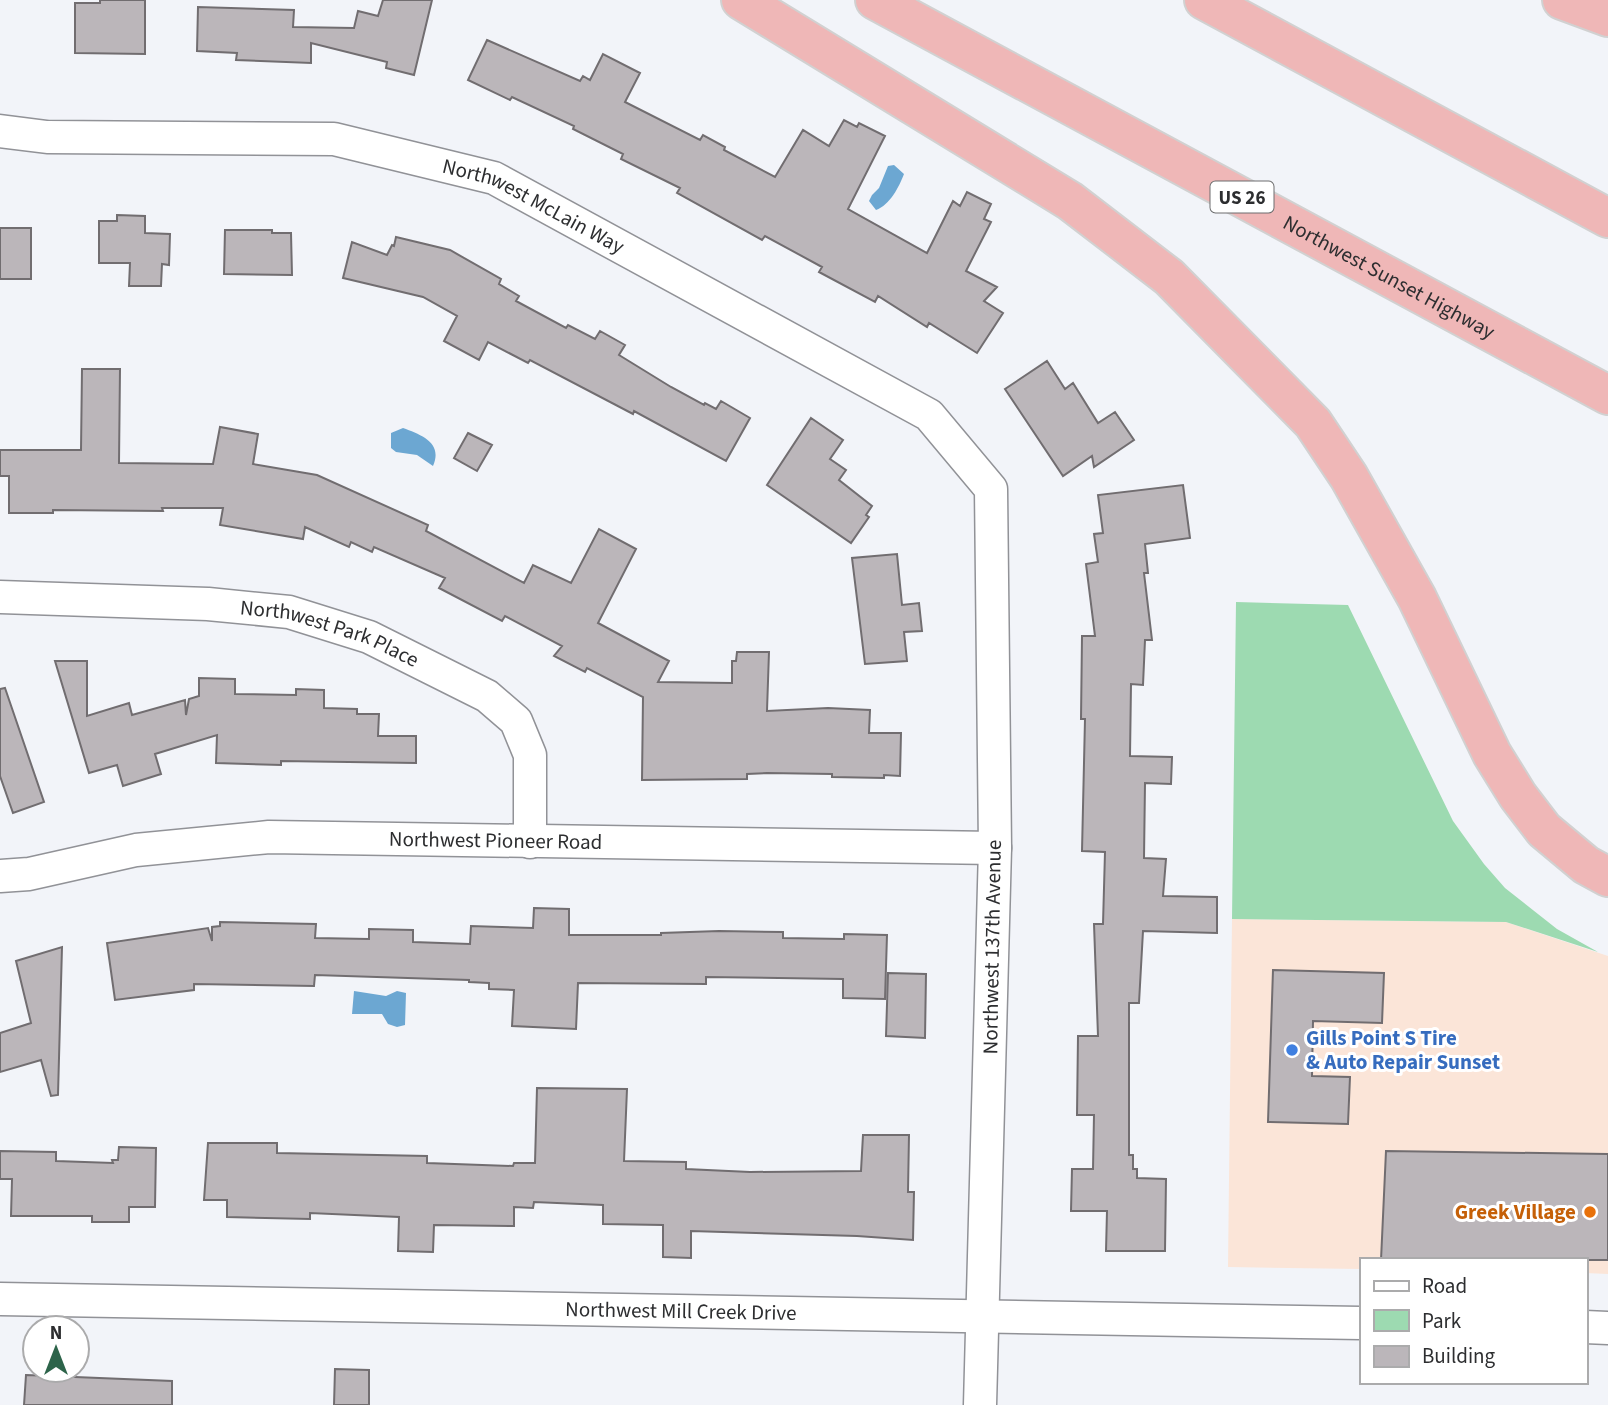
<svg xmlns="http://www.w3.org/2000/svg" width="1608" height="1405" font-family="'Source Sans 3',sans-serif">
  <rect width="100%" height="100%" fill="#f2f4f9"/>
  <path fill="#fbe5d8" d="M 1232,919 L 1506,922 L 1608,956 L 1608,1274 L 1585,1273 L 1585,1260 L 1361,1260 L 1361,1269 L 1228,1267 Z"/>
  <path fill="#9ddab1" d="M 1236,602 L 1348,605 L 1453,821 L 1484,864 L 1505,888 L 1557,929 L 1598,952 L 1506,922 L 1232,919 Z"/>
  <path fill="#6ca7d2" d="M 894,165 L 904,174 C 899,187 890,205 876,210 L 869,201 L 872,195 L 879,188 L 888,166 Z
    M 403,428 C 422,435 443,443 433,466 L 417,455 L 396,452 L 391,448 L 391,433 Z
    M 354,991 L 386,996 L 397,991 L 406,993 L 405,1025 L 397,1027 L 388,1024 L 382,1014 L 352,1014 Z"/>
  <path fill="#bbb6ba" stroke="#716d70" stroke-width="2" d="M 100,0 L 145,0 L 145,54 L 75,53 L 75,3 L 100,3 Z
    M 383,0 L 432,0 L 414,75 L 386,68 L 387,62 L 311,43 L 311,63 L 236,60 L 237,53 L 197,51 L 198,7 L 294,10 L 293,27 L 354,28 L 358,11 L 378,16 Z
    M 487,40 L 580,81 L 583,76 L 590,80 L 603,54 L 640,73 L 625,102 L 700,140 L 703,135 L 725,147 L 724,150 L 775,177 L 803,130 L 829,146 L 844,120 L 857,127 L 859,123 L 885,136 L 848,209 L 927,253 L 953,201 L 960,206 L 967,192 L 991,204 L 984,219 L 991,222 L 966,271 L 997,287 L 984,301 L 1003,313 L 977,353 L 929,323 L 927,327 L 878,296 L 875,302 L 819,272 L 822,267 L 765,236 L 762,240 L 677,193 L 680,188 L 621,159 L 623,154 L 573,129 L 574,126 L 512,97 L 510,100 L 468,80 Z
    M 117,215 L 145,216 L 145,233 L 170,234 L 169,265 L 162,264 L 161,286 L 129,286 L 130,263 L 99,263 L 99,221 L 117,221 Z
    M 0,228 L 31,228 L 31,279 L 0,279 Z
    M 225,230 L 272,230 L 272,233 L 291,233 L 292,275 L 224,274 Z
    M 396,237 L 450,250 L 501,279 L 499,284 L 519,296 L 516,301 L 566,328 L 568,325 L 595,339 L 600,331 L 625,345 L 619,355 L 671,387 L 704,405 L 705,403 L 716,409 L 721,401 L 750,418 L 726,461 L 634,411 L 633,414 L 530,360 L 528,363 L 488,342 L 479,360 L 444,341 L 457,316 L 423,297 L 343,278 L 352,242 L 387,255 L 392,245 L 394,246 Z
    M 1047,361 L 1065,389 L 1073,383 L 1098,423 L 1115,412 L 1134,440 L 1094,467 L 1092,456 L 1063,476 L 1005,389 Z
    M 82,369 L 120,369 L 119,463 L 213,464 L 220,427 L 258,434 L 253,464 L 317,475 L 428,525 L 426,531 L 524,583 L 533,565 L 571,583 L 599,529 L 636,549 L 598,623 L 669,661 L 658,682 L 732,683 L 732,661 L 736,661 L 737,652 L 769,652 L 767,711 L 828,708 L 870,710 L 869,733 L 901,733 L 900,776 L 884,775 L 884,778 L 832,777 L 832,774 L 767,773 L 747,774 L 747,779 L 642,780 L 643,697 L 587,668 L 585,672 L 554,656 L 562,646 L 505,616 L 502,621 L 439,588 L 445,578 L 374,547 L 372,552 L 351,542 L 349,547 L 305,527 L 303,539 L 220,525 L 223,508 L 162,508 L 163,511 L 53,510 L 53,513 L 9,513 L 9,476 L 0,476 L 0,450 L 81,450 Z
    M 811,418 L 843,440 L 830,459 L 846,470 L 839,480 L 872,506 L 866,515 L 869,517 L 851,543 L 767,485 Z
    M 468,433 L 492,445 L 477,471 L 454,458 Z
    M 1183,485 L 1190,538 L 1145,544 L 1148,573 L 1144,573 L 1152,640 L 1145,640 L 1143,685 L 1131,684 L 1130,756 L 1172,757 L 1171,784 L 1145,783 L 1144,858 L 1166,859 L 1163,896 L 1217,897 L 1217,933 L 1143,931 L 1139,1003 L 1129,1003 L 1129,1155 L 1133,1155 L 1133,1169 L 1137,1169 L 1137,1178 L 1166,1179 L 1165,1251 L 1106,1251 L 1107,1211 L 1071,1211 L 1072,1169 L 1093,1169 L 1094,1115 L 1077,1115 L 1078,1036 L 1098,1036 L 1094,924 L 1103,924 L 1105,852 L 1082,851 L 1085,719 L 1081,719 L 1082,636 L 1095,636 L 1086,564 L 1098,562 L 1094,534 L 1103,533 L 1098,495 Z
    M 897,554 L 902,605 L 919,603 L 922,631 L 904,632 L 907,661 L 865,664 L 852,558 Z
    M 55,661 L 87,661 L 87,716 L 129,703 L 132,715 L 185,700 L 186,715 L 189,699 L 199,696 L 199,678 L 235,679 L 235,694 L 296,695 L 296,689 L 324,690 L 324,708 L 357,709 L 357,714 L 379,714 L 378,736 L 416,736 L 416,763 L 281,761 L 281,765 L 216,763 L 217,735 L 155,754 L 161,774 L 123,786 L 117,765 L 89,773 Z
    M 5,688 L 44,802 L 13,813 L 0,776 L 0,689 Z
    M 534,908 L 569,909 L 569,935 L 661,935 L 661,933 L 719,931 L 783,932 L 783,938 L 844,939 L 844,934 L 887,935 L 885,999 L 843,998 L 843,979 L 706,977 L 706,984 L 578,983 L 576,1029 L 512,1026 L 514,990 L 489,989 L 489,983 L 469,982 L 469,980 L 315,975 L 314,986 L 194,984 L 194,990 L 115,1000 L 107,943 L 208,928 L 212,941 L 212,927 L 220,926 L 220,922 L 316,924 L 315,938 L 369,939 L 369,929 L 413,930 L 413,942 L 470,944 L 471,926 L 533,928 Z
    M 62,947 L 58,1095 L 51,1096 L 41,1060 L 0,1072 L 0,1033 L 31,1023 L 16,961 Z
    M 1273,970 L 1384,973 L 1382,1023 L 1313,1021 L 1312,1076 L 1350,1077 L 1348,1124 L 1268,1122 Z
    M 888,973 L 926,974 L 925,1038 L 886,1036 Z
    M 537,1088 L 627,1089 L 624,1161 L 686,1162 L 686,1169 L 750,1172 L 861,1171 L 863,1135 L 909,1135 L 908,1192 L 914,1192 L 913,1240 L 857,1236 L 691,1231 L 691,1258 L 663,1257 L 663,1225 L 603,1224 L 603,1205 L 534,1202 L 533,1208 L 514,1207 L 514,1226 L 434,1225 L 433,1252 L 398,1251 L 399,1217 L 310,1213 L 310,1219 L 227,1217 L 227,1200 L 204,1200 L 208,1143 L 277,1143 L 277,1153 L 427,1156 L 427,1163 L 513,1166 L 514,1163 L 535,1163 Z
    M 119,1147 L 156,1148 L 155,1207 L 129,1207 L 129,1222 L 92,1222 L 92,1216 L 11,1216 L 12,1179 L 0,1179 L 0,1151 L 56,1152 L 56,1161 L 113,1163 L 112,1160 L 118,1160 Z
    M 1386,1151 L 1608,1154 L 1608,1260 L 1381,1260 Z
    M 335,1369 L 369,1370 L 369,1405 L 334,1405 Z
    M 26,1375 L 172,1381 L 172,1405 L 24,1405 Z"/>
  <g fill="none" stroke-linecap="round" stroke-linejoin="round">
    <g stroke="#919297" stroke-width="35">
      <g id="street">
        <path id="s1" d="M 0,131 L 47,137 L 334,139 L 494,178 L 929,415 L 991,489 L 995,848 L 980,1405"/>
        <path id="s2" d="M 0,597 L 208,604 L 289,612 L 369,637 L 487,696 L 516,721 L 530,755 L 530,842"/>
        <path id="s3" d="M 0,876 L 29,874 L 136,850 L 269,837 L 995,848"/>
        <path id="s4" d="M 0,1299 L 1361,1323"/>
        <path d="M 1585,1327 L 1608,1328"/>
      </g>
    </g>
    <g stroke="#d1d1d1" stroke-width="42">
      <g id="highway">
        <path d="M 741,0 L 1070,201 L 1169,277 L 1313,423 L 1349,477 L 1417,598 L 1492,754 L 1518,796 L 1544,830 L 1586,865 L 1608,877"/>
        <path id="s5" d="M 875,0 L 1608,395"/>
        <path d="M 1204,0 L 1608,218"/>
        <path d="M 1562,0 L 1608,17"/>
      </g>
    </g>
    <use href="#street" stroke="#fff" stroke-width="32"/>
    <use href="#highway" stroke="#efb7b7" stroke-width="38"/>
  </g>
  <circle fill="#3f7fe0" stroke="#fff" stroke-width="2.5" cx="1292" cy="1050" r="7"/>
  <circle fill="#e8710a" stroke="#fff" stroke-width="2.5" cx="1590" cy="1212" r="7"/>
  <g text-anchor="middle" stroke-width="6" stroke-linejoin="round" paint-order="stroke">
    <rect fill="#fff" stroke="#6c6d6e" stroke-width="2" x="1210.5" y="181.5" width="63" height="31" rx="5"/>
    <g font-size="19" font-weight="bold" fill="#2d2e30">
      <text x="1242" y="204">US 26</text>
    </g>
    <g font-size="21" fill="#2d2e30" stroke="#fff">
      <text dy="7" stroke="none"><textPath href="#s1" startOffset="546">Northwest McLain Way</textPath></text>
      <text dy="7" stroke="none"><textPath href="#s5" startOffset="584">Northwest Sunset Highway</textPath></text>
      <text dy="7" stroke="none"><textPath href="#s2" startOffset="334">Northwest Park Place</textPath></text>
      <text dy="7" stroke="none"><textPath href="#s3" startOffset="499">Northwest Pioneer Road</textPath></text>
      <text transform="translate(992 947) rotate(-89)" y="7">Northwest 137th Avenue</text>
      <text dy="7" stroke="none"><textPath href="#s4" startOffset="681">Northwest Mill Creek Drive</textPath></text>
    </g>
    <g font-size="21" font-weight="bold" fill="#366cbe" stroke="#fff" text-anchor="start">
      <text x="1306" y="1045">Gills Point S Tire<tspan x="1306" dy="24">&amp; Auto Repair Sunset</tspan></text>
    </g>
    <g font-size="21" font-weight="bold" fill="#c56008" stroke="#fff" text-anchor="end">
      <text x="1576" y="1219">Greek Village</text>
    </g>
  </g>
  <rect x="1360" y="1258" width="228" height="126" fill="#ffffff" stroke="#ababac" stroke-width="2"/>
  <rect x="1374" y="1281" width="35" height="10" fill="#ffffff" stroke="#ababac" stroke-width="2"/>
  <text x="1422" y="1293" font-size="21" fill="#2d2e30">Road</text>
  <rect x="1374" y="1310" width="35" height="21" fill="#9ddab1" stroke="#ababac" stroke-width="2"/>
  <text x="1422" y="1328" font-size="21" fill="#2d2e30">Park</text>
  <rect x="1374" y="1346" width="35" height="21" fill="#bbb6ba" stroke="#ababac" stroke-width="2"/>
  <text x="1422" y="1363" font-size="21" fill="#2d2e30">Building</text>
  <g transform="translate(56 1349)"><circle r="33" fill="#ffffff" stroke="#ababac" stroke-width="2"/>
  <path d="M0-5L12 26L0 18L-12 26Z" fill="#2d644a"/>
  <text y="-10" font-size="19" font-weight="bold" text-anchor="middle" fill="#2d2e30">N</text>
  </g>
</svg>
